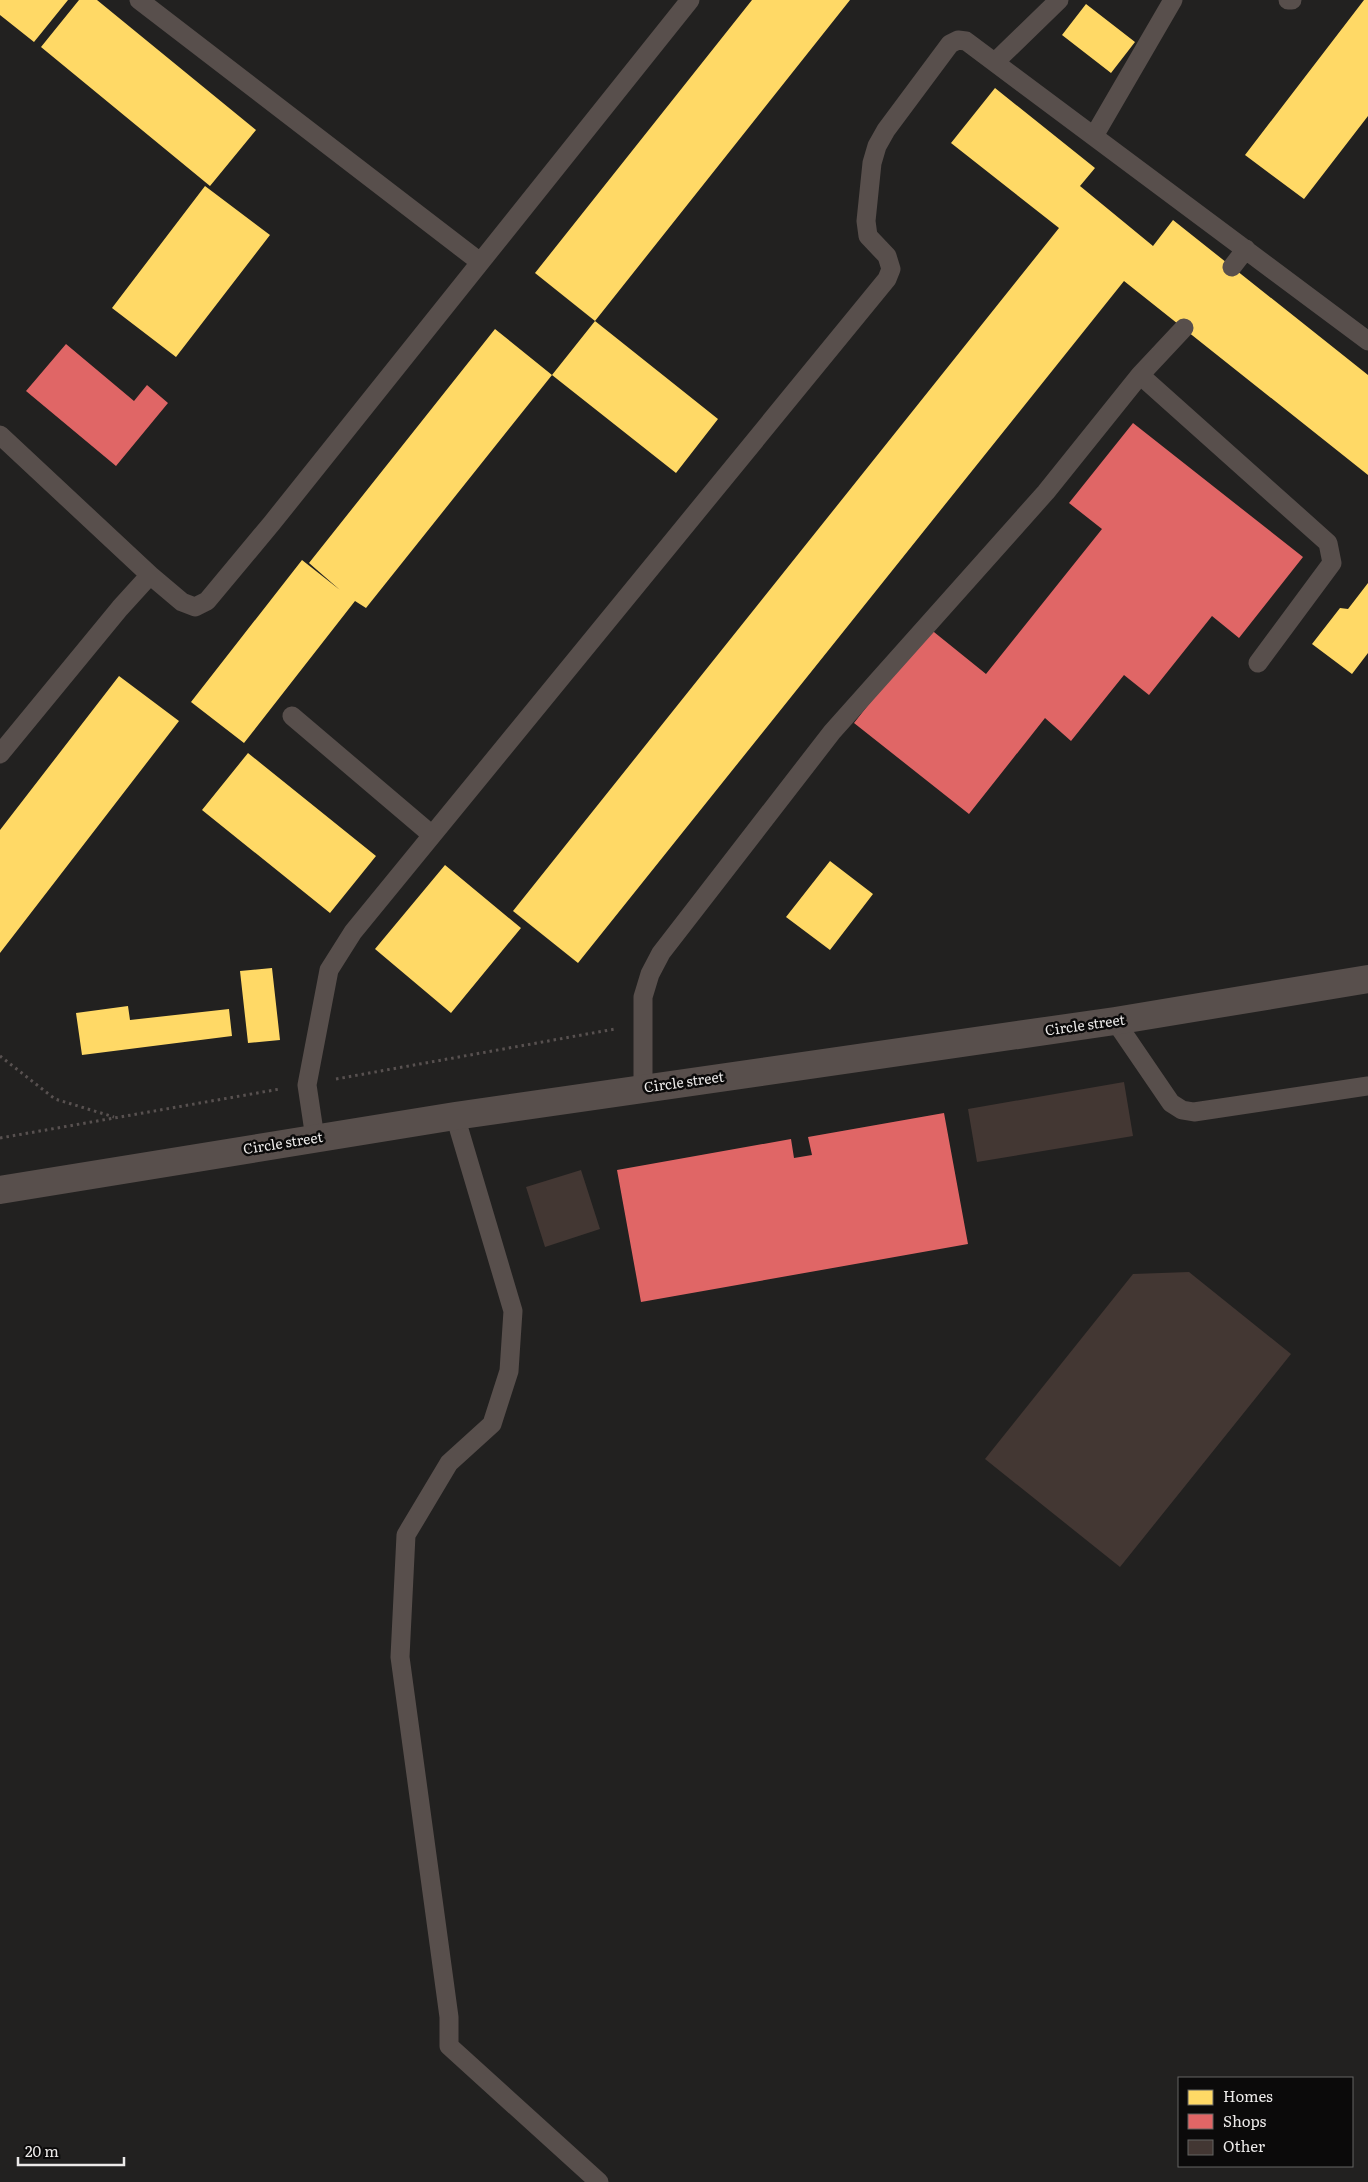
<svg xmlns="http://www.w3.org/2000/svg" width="1368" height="2182" font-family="Literata,serif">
  <rect width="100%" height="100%" fill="#222120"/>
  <path fill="#ffd966" d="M 0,0 L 68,0 L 34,42 L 0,15 Z
    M 79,0 L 97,0 L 256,130 L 210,186 L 41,47 Z
    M 752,0 L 850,0 L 595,321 L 535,273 Z
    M 1364,0 L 1368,0 L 1368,116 L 1304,199 L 1245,155 Z
    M 1086,4 L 1135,42 L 1111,73 L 1062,35 Z
    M 995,88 L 1095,168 L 1080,186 L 1153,246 L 1173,220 L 1368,375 L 1368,475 L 1124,281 L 578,963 L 513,911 L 1059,228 L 951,143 Z
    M 205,186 L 270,235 L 176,357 L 112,308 Z
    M 595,321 L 718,419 L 676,473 L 552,375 L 366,608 L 355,601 L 244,743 L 191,702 L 302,560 L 340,590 L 309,563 L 495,329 L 552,375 Z
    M 1368,583 L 1368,653 L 1352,674 L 1312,644 L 1340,608 L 1348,609 Z
    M 119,676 L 179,721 L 0,953 L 0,830 Z
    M 248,753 L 376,856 L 330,913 L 202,810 Z
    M 830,861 L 873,894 L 830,950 L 786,917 Z
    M 445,865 L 521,928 L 451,1013 L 375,949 Z
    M 272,968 L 280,1040 L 248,1043 L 240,971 Z
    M 128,1006 L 130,1020 L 229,1009 L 232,1036 L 82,1055 L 76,1013 Z"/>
  <path fill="#e06666" d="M 66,344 L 134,401 L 147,385 L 168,403 L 116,466 L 26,391 Z
    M 1133,423 L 1303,557 L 1239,638 L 1212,616 L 1149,695 L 1124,675 L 1071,741 L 1045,718 L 969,814 L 854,723 L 929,628 L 986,674 L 1102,529 L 1069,503 Z
    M 944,1113 L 968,1244 L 641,1302 L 617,1170 L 791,1139 L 794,1158 L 812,1155 L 808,1137 Z"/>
  <path fill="#433733" d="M 1124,1082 L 1133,1136 L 977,1162 L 968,1109 Z
    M 581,1170 L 600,1229 L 545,1247 L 526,1187 Z
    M 1189,1272 L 1291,1354 L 1120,1567 L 985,1459 L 1133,1274 Z"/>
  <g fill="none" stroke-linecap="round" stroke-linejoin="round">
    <path stroke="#585150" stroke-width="3" stroke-dasharray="2.5 4" stroke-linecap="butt" d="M 0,1056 L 55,1099 L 114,1117
      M 336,1079 L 615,1029
      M 0,1138 L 280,1089"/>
    <path stroke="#584f4c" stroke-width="19" d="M 139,0 L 480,262
      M 1288,0 L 1292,0
      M 995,62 L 1059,0
      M 1094,136 L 1173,0
      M 1232,267 L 1246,249
      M 1140,375 L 1184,328
      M 0,435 L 150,575
      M 292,716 L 432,835
      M 0,754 L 120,608 L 150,575 L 182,602 L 195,607 L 207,601 L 272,523 L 690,0
      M 1115,1021 L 1171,1103 L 1182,1110 L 1194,1112 L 1368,1086
      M 643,1088 L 643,997 L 650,974 L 661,953 L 832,732 L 1046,492 L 1140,375 L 1328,543 L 1332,563 L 1258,663
      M 455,1116 L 513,1311 L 509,1371 L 492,1424 L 449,1463 L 406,1535 L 400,1657 L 449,2017 L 449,2046 L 599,2182
      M 315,1138 L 307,1085 L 329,970 L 353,932 L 887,279 L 891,269 L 887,256 L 868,236 L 866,221 L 872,163 L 877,146 L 886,130 L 950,44 L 958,40 L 966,41 L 1368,341"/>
    <path stroke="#584f4c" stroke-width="28" d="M 0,1190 L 455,1116 L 1115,1021 L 1368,979"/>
  </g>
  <g text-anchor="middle" stroke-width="5" stroke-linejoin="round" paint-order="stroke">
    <g font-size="14" fill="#eceae9" stroke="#0b0a0a">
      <text transform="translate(1085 1025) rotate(-8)" y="5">Circle street</text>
      <text transform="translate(684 1082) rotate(-8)" y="5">Circle street</text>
      <text transform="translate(283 1143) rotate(-9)" y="5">Circle street</text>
    </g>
  </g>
  <rect x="1178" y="2077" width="175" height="90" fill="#0b0a0a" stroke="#656463"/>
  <rect x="1188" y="2090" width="25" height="15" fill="#ffd966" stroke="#656463"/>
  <text x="1223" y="2102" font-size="15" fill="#eceae9">Homes</text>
  <rect x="1188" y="2114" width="25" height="15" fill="#e06666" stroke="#656463"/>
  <text x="1223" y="2127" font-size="15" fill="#eceae9">Shops</text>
  <rect x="1188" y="2140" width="25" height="15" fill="#433733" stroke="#656463"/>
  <text x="1223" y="2152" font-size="15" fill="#eceae9">Other</text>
  <path d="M18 2157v8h106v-8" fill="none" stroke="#eceae9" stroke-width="2.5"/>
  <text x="25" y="2157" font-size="15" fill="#eceae9" stroke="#0b0a0a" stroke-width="4" paint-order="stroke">20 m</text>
</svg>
